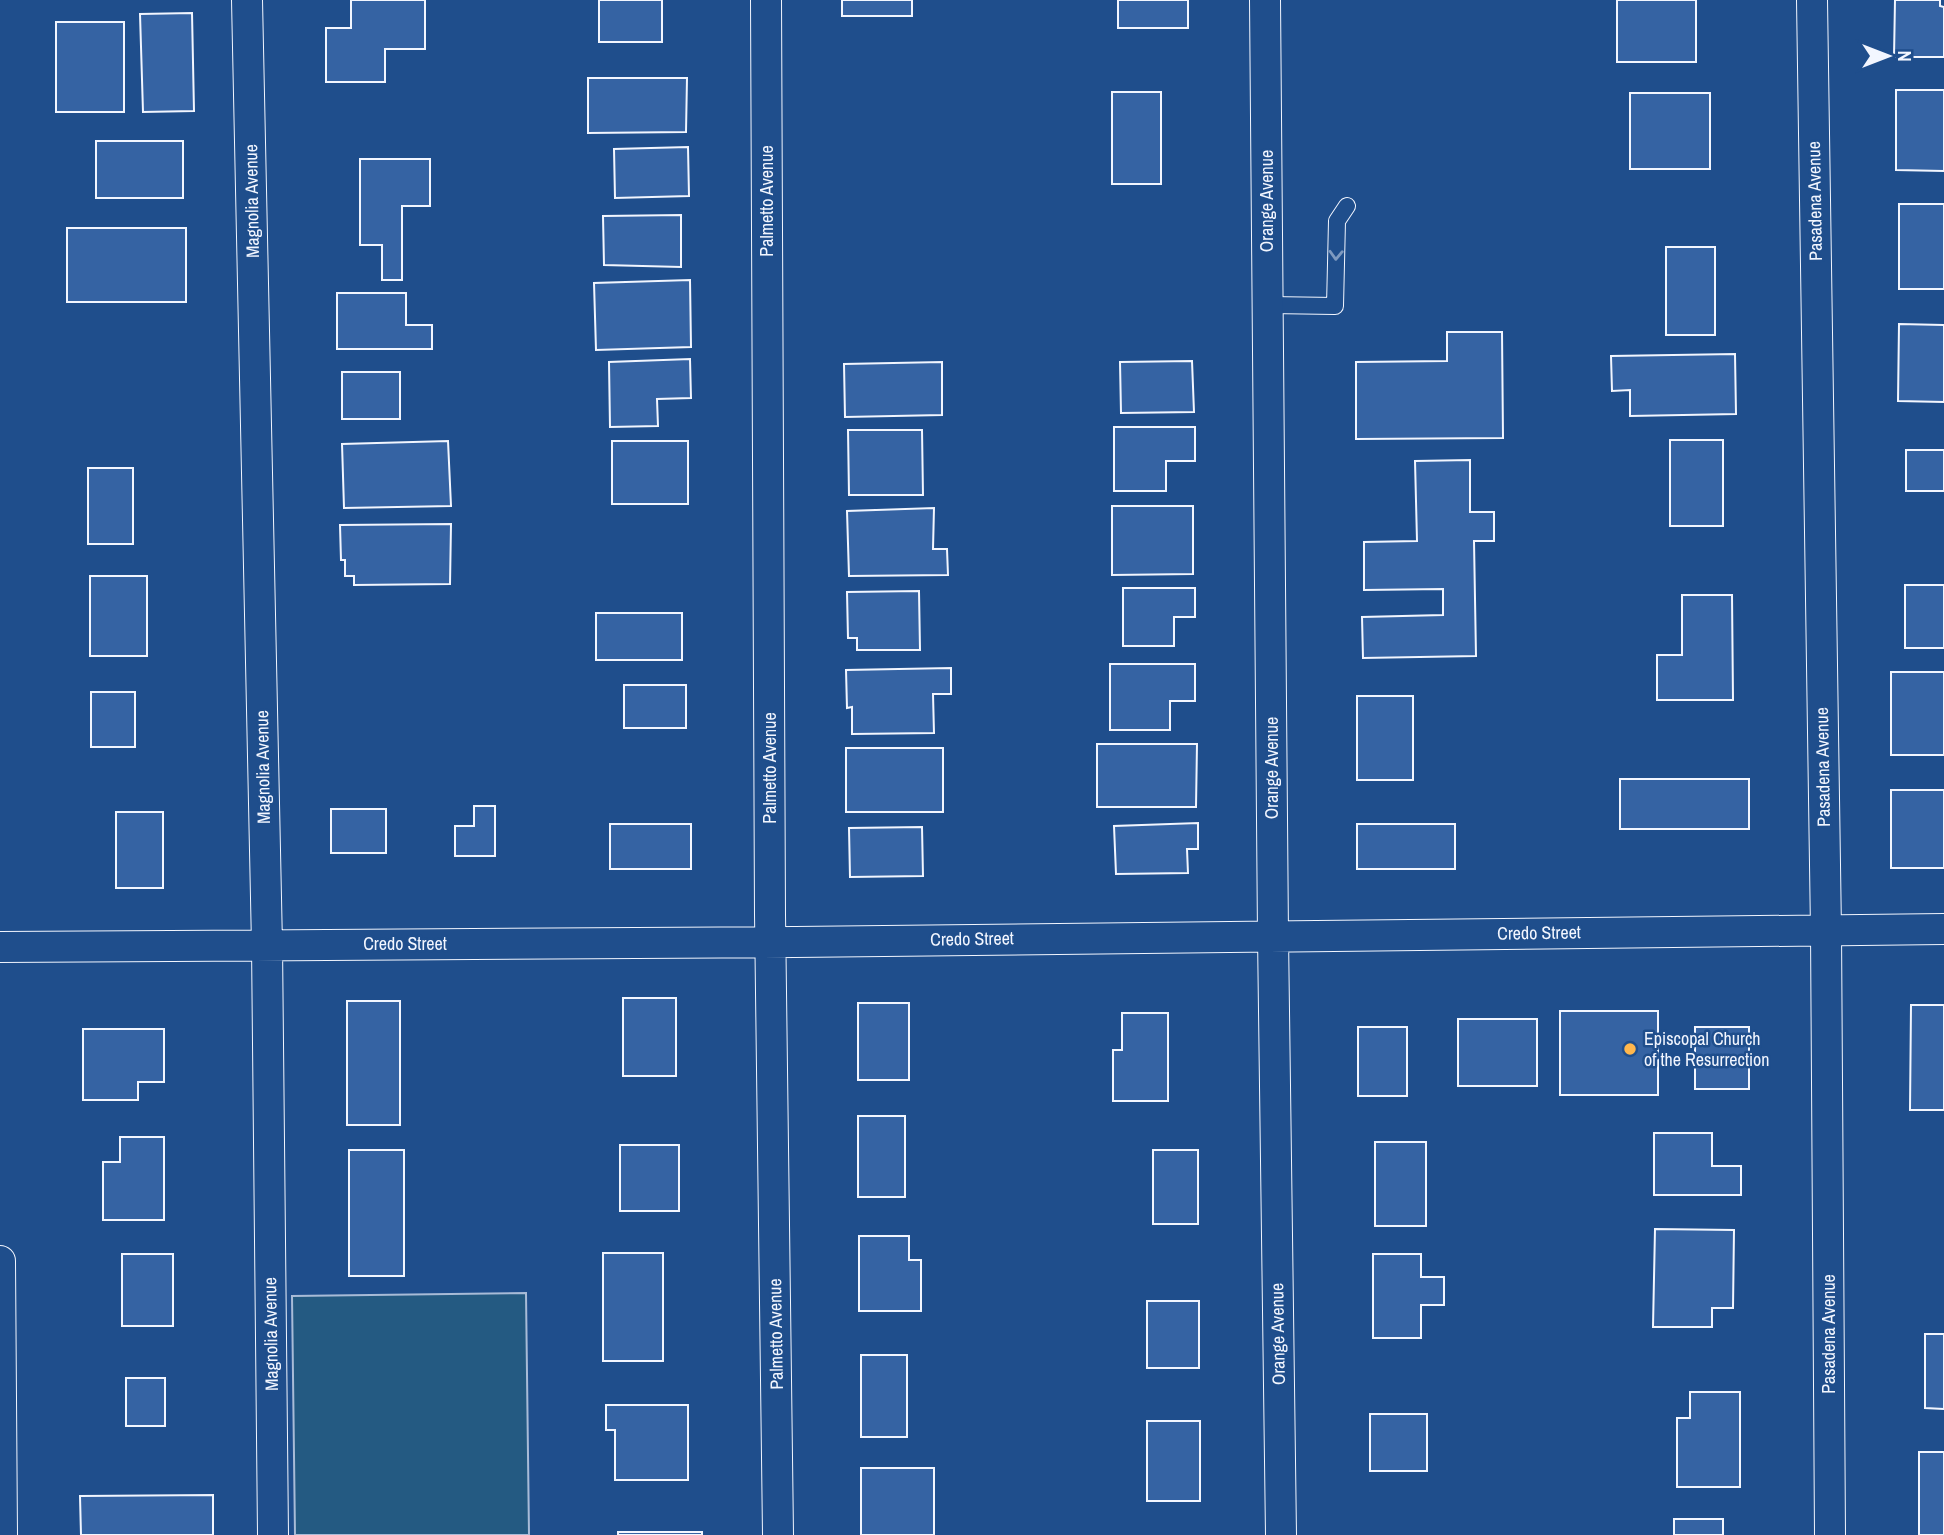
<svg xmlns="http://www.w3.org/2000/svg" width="1944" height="1535" font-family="'Archivo Narrow',sans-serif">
  <rect width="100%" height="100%" fill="#1f4e8c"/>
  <path fill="#245a82" stroke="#a8bbd7" stroke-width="2" d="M 526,1293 L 529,1535 L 295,1535 L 292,1296 Z"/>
  <path fill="#3563a3" stroke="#f2f6ff" stroke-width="2" d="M 351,0 L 425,0 L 425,49 L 385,49 L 385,82 L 326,82 L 326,28 L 351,28 Z
    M 599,0 L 662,0 L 662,42 L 599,42 Z
    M 842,0 L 912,0 L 912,16 L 842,16 Z
    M 1118,0 L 1188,0 L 1188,28 L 1118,28 Z
    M 1617,0 L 1696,0 L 1696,62 L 1617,62 Z
    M 1895,0 L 1940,0 L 1940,6 L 1944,7 L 1944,57 L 1894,57 Z
    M 192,13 L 194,111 L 143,112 L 140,14 Z
    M 56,22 L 124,22 L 124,112 L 56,112 Z
    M 588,78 L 687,78 L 686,132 L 588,133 Z
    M 1896,90 L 1944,90 L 1944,171 L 1896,170 Z
    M 1112,92 L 1161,92 L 1161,184 L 1112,184 Z
    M 1630,93 L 1710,93 L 1710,169 L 1630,169 Z
    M 96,141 L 183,141 L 183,198 L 96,198 Z
    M 688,147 L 689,196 L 615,198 L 614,149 Z
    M 360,159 L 430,159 L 430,206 L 402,206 L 402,280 L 382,280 L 382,245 L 360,245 Z
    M 1899,204 L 1944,204 L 1944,289 L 1899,289 Z
    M 681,215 L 681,267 L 604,265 L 603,216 Z
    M 67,228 L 186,228 L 186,302 L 67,302 Z
    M 1666,247 L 1715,247 L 1715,335 L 1666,335 Z
    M 690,280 L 691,347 L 596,350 L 594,283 Z
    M 337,293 L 406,293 L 406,325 L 432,325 L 432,349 L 337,349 Z
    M 1899,324 L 1944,325 L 1944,402 L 1898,401 Z
    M 1447,332 L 1502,332 L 1503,438 L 1356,439 L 1356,362 L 1447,361 Z
    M 1735,354 L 1736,414 L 1630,416 L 1630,390 L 1612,391 L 1611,356 Z
    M 690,359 L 691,398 L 657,399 L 658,426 L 610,427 L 609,362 Z
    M 1192,361 L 1194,412 L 1121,413 L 1120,362 Z
    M 942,362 L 942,415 L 845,417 L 844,364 Z
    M 342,372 L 400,372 L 400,419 L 342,419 Z
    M 1114,427 L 1195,427 L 1195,461 L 1166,461 L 1166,491 L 1114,491 Z
    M 848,430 L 922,430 L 923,495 L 849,495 Z
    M 1670,440 L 1723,440 L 1723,526 L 1670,526 Z
    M 448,441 L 451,506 L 344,508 L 342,444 Z
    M 612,441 L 688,441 L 688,504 L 612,504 Z
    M 1906,450 L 1944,450 L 1944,491 L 1906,491 Z
    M 1470,460 L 1470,512 L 1494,512 L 1494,541 L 1474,541 L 1476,656 L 1363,658 L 1362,617 L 1443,615 L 1443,589 L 1364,590 L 1364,542 L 1417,541 L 1415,461 Z
    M 88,468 L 133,468 L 133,544 L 88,544 Z
    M 1112,506 L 1193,506 L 1193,574 L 1112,575 Z
    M 934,508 L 933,549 L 947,549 L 948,575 L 849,576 L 847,511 Z
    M 451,524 L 450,584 L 354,585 L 354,576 L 345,576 L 345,560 L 341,560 L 340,525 Z
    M 90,576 L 147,576 L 147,656 L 90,656 Z
    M 1905,585 L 1944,585 L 1944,648 L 1905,648 Z
    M 1123,588 L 1195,588 L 1195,617 L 1174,617 L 1174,646 L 1123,646 Z
    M 919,591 L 920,650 L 857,650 L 857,638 L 848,638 L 847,592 Z
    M 1682,595 L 1732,595 L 1733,700 L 1657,700 L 1657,655 L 1682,655 Z
    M 596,613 L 682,613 L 682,660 L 596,660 Z
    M 1110,664 L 1195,664 L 1195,701 L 1170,701 L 1170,730 L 1110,730 Z
    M 951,668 L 951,694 L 933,694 L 934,733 L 852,734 L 852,707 L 847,708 L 846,670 Z
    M 1891,672 L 1944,672 L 1944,755 L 1891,755 Z
    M 624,685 L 686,685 L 686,728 L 624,728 Z
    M 91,692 L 135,692 L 135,747 L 91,747 Z
    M 1357,696 L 1413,696 L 1413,780 L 1357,780 Z
    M 1097,744 L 1197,744 L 1196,807 L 1097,807 Z
    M 846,748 L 943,748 L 943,812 L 846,812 Z
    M 1620,779 L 1749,779 L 1749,829 L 1620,829 Z
    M 1891,790 L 1944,790 L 1944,868 L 1891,868 Z
    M 474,806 L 495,806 L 495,856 L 455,856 L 455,826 L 474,826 Z
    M 331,809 L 386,809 L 386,853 L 331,853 Z
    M 116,812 L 163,812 L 163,888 L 116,888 Z
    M 1198,823 L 1198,849 L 1187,849 L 1188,873 L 1116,874 L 1114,826 Z
    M 610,824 L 691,824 L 691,869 L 610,869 Z
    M 1357,824 L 1455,824 L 1455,869 L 1357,869 Z
    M 922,827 L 923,876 L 850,877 L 849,828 Z
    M 623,998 L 676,998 L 676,1076 L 623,1076 Z
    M 347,1001 L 400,1001 L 400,1125 L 347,1125 Z
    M 858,1003 L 909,1003 L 909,1080 L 858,1080 Z
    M 1911,1005 L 1944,1005 L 1944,1110 L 1910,1110 Z
    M 1560,1011 L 1658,1011 L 1658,1095 L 1560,1095 Z
    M 1122,1013 L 1168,1013 L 1168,1101 L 1113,1101 L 1113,1050 L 1122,1050 Z
    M 1458,1019 L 1537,1019 L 1537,1086 L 1458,1086 Z
    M 1358,1027 L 1407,1027 L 1407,1096 L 1358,1096 Z
    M 1695,1027 L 1749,1027 L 1749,1089 L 1695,1089 Z
    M 83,1029 L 164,1029 L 164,1082 L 138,1082 L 138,1100 L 83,1100 Z
    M 858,1116 L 905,1116 L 905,1197 L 858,1197 Z
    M 1654,1133 L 1712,1133 L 1712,1166 L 1741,1166 L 1741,1195 L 1654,1195 Z
    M 120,1137 L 164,1137 L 164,1220 L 103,1220 L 103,1162 L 120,1162 Z
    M 1375,1142 L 1426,1142 L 1426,1226 L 1375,1226 Z
    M 620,1145 L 679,1145 L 679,1211 L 620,1211 Z
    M 349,1150 L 404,1150 L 404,1276 L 349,1276 Z
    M 1153,1150 L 1198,1150 L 1198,1224 L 1153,1224 Z
    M 1655,1229 L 1734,1230 L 1733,1308 L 1712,1308 L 1712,1327 L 1653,1327 Z
    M 859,1236 L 909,1236 L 909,1260 L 921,1260 L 921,1311 L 859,1311 Z
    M 603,1253 L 663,1253 L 663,1361 L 603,1361 Z
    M 122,1254 L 173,1254 L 173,1326 L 122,1326 Z
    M 1373,1254 L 1421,1254 L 1421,1277 L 1444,1277 L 1444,1305 L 1421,1305 L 1421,1338 L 1373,1338 Z
    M 1147,1301 L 1199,1301 L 1199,1368 L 1147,1368 Z
    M 1925,1334 L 1944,1334 L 1944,1409 L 1925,1408 Z
    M 861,1355 L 907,1355 L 907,1437 L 861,1437 Z
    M 126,1378 L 165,1378 L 165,1426 L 126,1426 Z
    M 1690,1392 L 1740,1392 L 1740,1487 L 1677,1487 L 1677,1418 L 1690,1418 Z
    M 606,1405 L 688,1405 L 688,1480 L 615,1480 L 615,1430 L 606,1430 Z
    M 1370,1414 L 1427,1414 L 1427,1471 L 1370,1471 Z
    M 1147,1421 L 1200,1421 L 1200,1501 L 1147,1501 Z
    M 1919,1452 L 1944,1452 L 1944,1535 L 1919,1535 Z
    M 861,1468 L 934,1468 L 934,1535 L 861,1535 Z
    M 213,1495 L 213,1535 L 81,1535 L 80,1496 Z
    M 1674,1519 L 1723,1519 L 1723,1535 L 1674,1535 Z
    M 618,1532 L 702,1532 L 702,1535 L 618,1535 Z"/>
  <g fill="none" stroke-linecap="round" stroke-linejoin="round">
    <g stroke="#f2f6ff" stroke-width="18">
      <path id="service" d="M 1268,305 L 1335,306 L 1337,221 L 1347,206"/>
    </g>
    <g stroke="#f2f6ff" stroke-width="32">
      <path id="minor" d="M 247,0 L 267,945 L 273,1535
        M 766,0 L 770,914 L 778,1535
        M 1265,0 L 1273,936 L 1281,1535
        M 1812,0 L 1826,931 L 1830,1535
        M 0,947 L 795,942 L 1944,929
        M 0,1261 L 2,1535"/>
    </g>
    <use href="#service" stroke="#1f4e8c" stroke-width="16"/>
    <use href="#minor" stroke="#1f4e8c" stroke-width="30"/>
  </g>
  <defs><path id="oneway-chevron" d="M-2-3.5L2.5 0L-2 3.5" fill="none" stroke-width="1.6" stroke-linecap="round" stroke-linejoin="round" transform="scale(1.75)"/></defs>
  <use stroke="#7e9ac0" href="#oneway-chevron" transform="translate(1336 255) rotate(92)"/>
  <circle fill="#ffb74d" stroke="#1f4e8c" stroke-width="2.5" cx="1630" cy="1049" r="7"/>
  <g text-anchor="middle" stroke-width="5" stroke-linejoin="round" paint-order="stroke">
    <g font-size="18" fill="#f2f6ff" stroke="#1f4e8c">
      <text transform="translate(252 201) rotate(-91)" y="6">Magnolia Avenue</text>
      <text transform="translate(767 201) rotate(-90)" y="6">Palmetto Avenue</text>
      <text transform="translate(1267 201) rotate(-90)" y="6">Orange Avenue</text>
      <text transform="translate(1815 201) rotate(-91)" y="6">Pasadena Avenue</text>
      <text transform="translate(263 767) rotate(-91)" y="6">Magnolia Avenue</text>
      <text transform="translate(1823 767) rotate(-91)" y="6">Pasadena Avenue</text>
      <text transform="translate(770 768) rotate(-90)" y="6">Palmetto Avenue</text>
      <text transform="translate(1272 768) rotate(-90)" y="6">Orange Avenue</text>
      <text transform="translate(1539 933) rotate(-1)" y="6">Credo Street</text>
      <text transform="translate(972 939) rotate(-1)" y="6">Credo Street</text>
      <text x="405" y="950">Credo Street</text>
      <text transform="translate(271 1334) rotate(-91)" y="6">Magnolia Avenue</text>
      <text transform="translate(776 1334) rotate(-91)" y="6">Palmetto Avenue</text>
      <text transform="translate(1278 1334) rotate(-91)" y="6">Orange Avenue</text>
      <text transform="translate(1829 1334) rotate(-90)" y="6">Pasadena Avenue</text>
    </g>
    <g font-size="18" fill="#f2f6ff" stroke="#1f4e8c" text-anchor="start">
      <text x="1644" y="1045">Episcopal Church<tspan x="1644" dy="21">of the Resurrection</tspan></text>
    </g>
  </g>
  <g transform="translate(1888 56) rotate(90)" stroke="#1f4e8c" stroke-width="5" paint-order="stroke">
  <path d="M0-5L12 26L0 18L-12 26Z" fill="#f2f6ff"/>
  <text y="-10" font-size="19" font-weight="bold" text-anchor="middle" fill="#f2f6ff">N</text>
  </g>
</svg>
